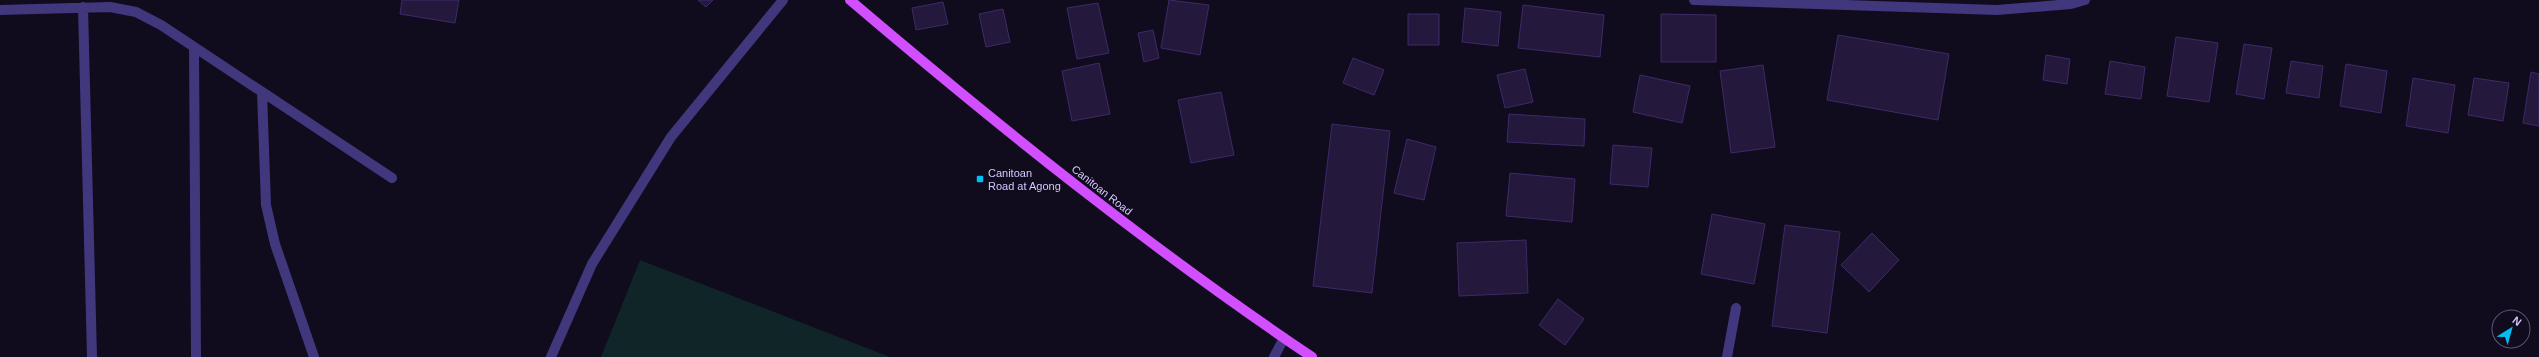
<svg xmlns="http://www.w3.org/2000/svg" width="2539" height="357" font-family="Helvetica,sans-serif">
  <rect width="100%" height="100%" fill="#100b1d"/>
  <path fill="#0f2527" d="M 640,260 L 890,357 L 601,357 Z"/>
  <path fill="#24183d" stroke="#3e2a69" d="M 402,0 L 459,0 L 455,23 L 400,14 Z
    M 698,0 L 713,0 L 706,7 Z
    M 1169,0 L 1209,5 L 1200,55 L 1161,48 Z
    M 943,2 L 948,24 L 916,30 L 912,8 Z
    M 1098,3 L 1109,53 L 1077,59 L 1067,8 Z
    M 1523,5 L 1604,15 L 1600,57 L 1518,48 Z
    M 1465,8 L 1501,12 L 1498,46 L 1462,42 Z
    M 1003,9 L 1010,42 L 986,47 L 979,14 Z
    M 1408,14 L 1439,14 L 1439,45 L 1408,45 Z
    M 1661,14 L 1716,15 L 1716,62 L 1661,62 Z
    M 1153,30 L 1159,58 L 1144,62 L 1138,33 Z
    M 1838,35 L 1949,54 L 1938,120 L 1827,100 Z
    M 2176,37 L 2218,43 L 2209,102 L 2167,96 Z
    M 2244,44 L 2272,48 L 2264,99 L 2236,94 Z
    M 2046,55 L 2070,59 L 2067,84 L 2043,80 Z
    M 1353,58 L 1384,70 L 1374,95 L 1343,83 Z
    M 2110,61 L 2145,67 L 2141,99 L 2105,94 Z
    M 2291,61 L 2323,66 L 2319,98 L 2286,93 Z
    M 1099,63 L 1110,114 L 1072,121 L 1062,71 Z
    M 2346,64 L 2387,71 L 2381,113 L 2340,106 Z
    M 1763,65 L 1775,147 L 1731,153 L 1720,71 Z
    M 1525,69 L 1533,102 L 1505,108 L 1497,75 Z
    M 2531,72 L 2539,74 L 2539,126 L 2523,123 Z
    M 1640,75 L 1690,86 L 1682,123 L 1633,112 Z
    M 2413,78 L 2455,85 L 2448,133 L 2406,126 Z
    M 2474,78 L 2509,83 L 2503,121 L 2468,115 Z
    M 1221,92 L 1234,155 L 1191,163 L 1178,100 Z
    M 1509,114 L 1585,119 L 1584,146 L 1507,142 Z
    M 1332,124 L 1390,131 L 1372,293 L 1313,286 Z
    M 1407,139 L 1436,147 L 1424,200 L 1394,193 Z
    M 1613,145 L 1652,148 L 1648,187 L 1610,184 Z
    M 1510,173 L 1575,179 L 1572,222 L 1506,216 Z
    M 1712,214 L 1765,224 L 1754,284 L 1701,274 Z
    M 1785,225 L 1840,232 L 1827,333 L 1772,326 Z
    M 1872,233 L 1899,260 L 1869,292 L 1841,265 Z
    M 1526,240 L 1528,293 L 1459,296 L 1457,243 Z
    M 1558,299 L 1584,319 L 1565,345 L 1539,325 Z"/>
  <g fill="none" stroke-linecap="round" stroke-linejoin="round">
    <path stroke="#41377c" stroke-width="10" d="M 1274,357 L 1284,338"/>
    <path stroke="#41377c" stroke-width="10" d="M 1694,0 L 1997,10 L 2071,4 L 2085,0
      M 83,7 L 92,357
      M 0,10 L 110,7 L 136,12 L 161,25 L 392,178
      M 194,47 L 196,357
      M 262,92 L 266,205 L 275,244 L 314,357
      M 551,357 L 592,264 L 671,137 L 783,0
      M 1727,357 L 1736,308"/>
    <path stroke="#d14ffe" stroke-width="10" d="M 850,0 C 998,126 1150,248 1312,357"/>
  </g>
  <rect fill="#02bdf1" stroke="#100b1d" stroke-width="1.5" x="976" y="175" width="8" height="8" rx="2"/>
  <g text-anchor="middle" stroke-width="3" stroke-linejoin="round" paint-order="stroke">
    <g font-size="11" fill="#d4c8ff" stroke="#100b1d" text-anchor="start">
      <text x="988" y="177">Canitoan<tspan x="988" dy="13">Road at Agong</tspan></text>
    </g>
    <g font-size="11" fill="#d4c8ff" stroke="#100b1d">
      <text transform="translate(1102 190) rotate(38)" y="4">Canitoan Road</text>
    </g>
  </g>
  <g transform="translate(2511 329) rotate(37)"><circle r="19" fill="#100b1d" stroke="#5e5777"/>
  <path d="M0-3L7 15L0 10L-7 15Z" fill="#02bdf1"/>
  <text y="-6" font-size="11" font-weight="bold" text-anchor="middle" fill="#d4c8ff">N</text>
  </g>
</svg>
